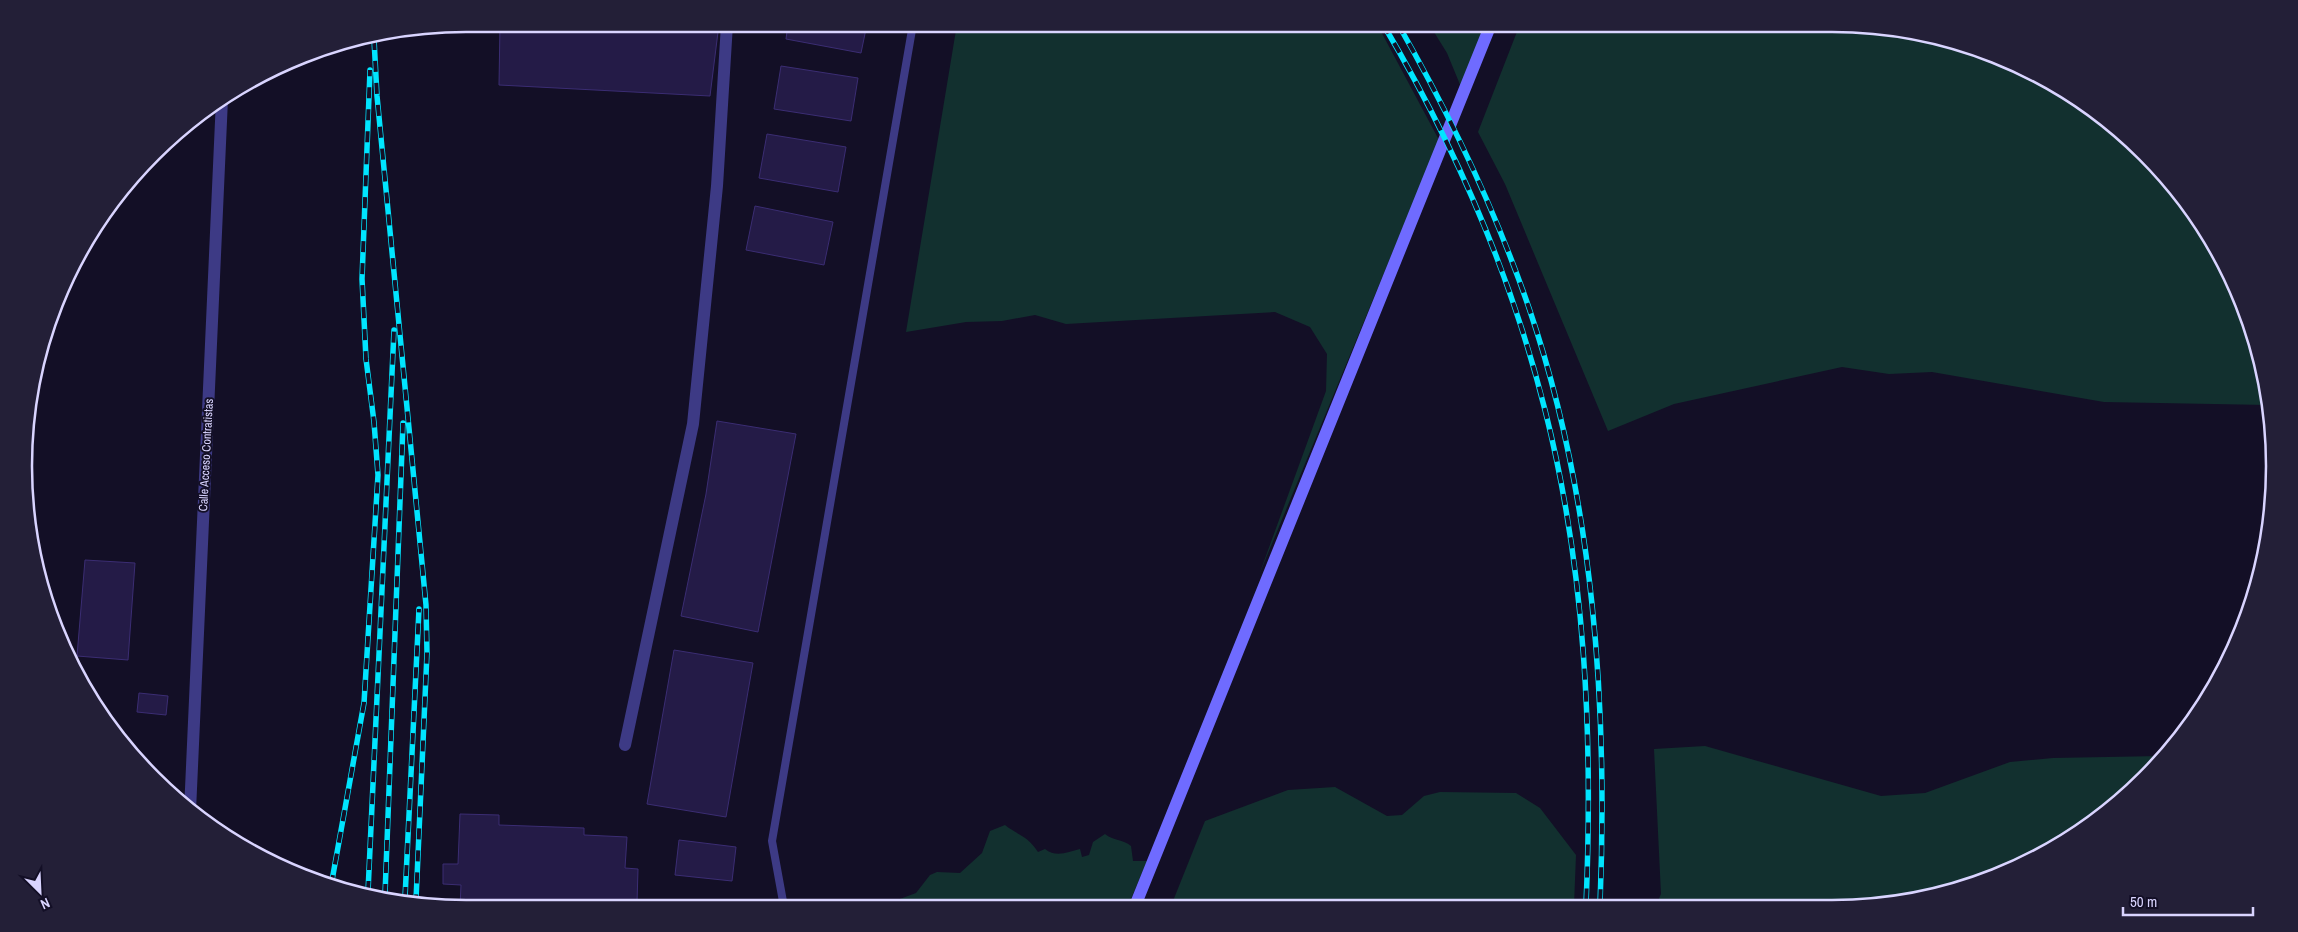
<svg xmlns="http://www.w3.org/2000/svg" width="2298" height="932" font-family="'Archivo Narrow',sans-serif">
  <rect width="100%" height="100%" fill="#130f26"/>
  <path fill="#12302f" d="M 957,24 L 1377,24 L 1439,140 L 1259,575 L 1326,391 L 1327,354 L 1310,327 L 1275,312 L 1066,324 L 1035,315 L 1002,321 L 966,322 L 906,332 Z
    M 1429,24 L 1485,24 L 1461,87 L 1447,53 Z
    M 1520,24 L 1832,24 L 1974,47 L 2053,83 L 2123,133 L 2183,197 L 2229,270 L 2259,351 L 2268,405 L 2104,402 L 1932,372 L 1889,374 L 1842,367 L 1674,404 L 1608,431 L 1505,184 L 1478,132 Z
    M 1705,746 L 1881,796 L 1925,793 L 2010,762 L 2053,758 L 2161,756 L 2123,799 L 2027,863 L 1890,904 L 1656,905 L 1661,894 L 1654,749 Z
    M 1335,787 L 1387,816 L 1402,815 L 1424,796 L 1440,792 L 1516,793 L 1540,808 L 1576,855 L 1574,905 L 1171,906 L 1205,821 L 1288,790 Z
    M 1005,825 C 1019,836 1028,836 1038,852 L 1045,849 C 1056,858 1068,852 1080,849 L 1082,857 L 1089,855 L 1093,842 L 1105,834 C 1113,841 1123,839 1131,846 L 1133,861 L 1147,861 L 1128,906 L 833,907 L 867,900 L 889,903 L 916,893 L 930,875 L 937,872 L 960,873 L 982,853 L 990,831 Z"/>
  <path fill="#241b47" stroke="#3b2d73" d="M 500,24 L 719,24 L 710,96 L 499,85 Z
    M 788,24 L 867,24 L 861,53 L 786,39 Z
    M 781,66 L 858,78 L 851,121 L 774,109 Z
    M 767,134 L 846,147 L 838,192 L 759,178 Z
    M 755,206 L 833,222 L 824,265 L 746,250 Z
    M 717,421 L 796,434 L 758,632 L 681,616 L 706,494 Z
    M 85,560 L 135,563 L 128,660 L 77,656 Z
    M 674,650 L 753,663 L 726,817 L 647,804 Z
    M 139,693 L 168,696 L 166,715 L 137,712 Z
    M 460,814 L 499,815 L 499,825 L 584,828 L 584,835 L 627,837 L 625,868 L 638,869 L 637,903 L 541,900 L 541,908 L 460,907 L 461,885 L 443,884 L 443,864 L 458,864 Z
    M 679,840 L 736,847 L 732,881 L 675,875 Z"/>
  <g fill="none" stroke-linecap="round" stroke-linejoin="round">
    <path stroke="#3d3a85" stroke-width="8" d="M 784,907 L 772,841 L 913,24"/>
    <path stroke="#3d3a85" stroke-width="12" d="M 625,745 L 693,424 L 717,186 L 727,24
      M 190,811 L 222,99"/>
    <path stroke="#6f6bff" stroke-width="12" d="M 1135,906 L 1491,24"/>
    <g stroke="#00e5ff" stroke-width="5.5">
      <path id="rail" d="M 1383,24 C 1454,144 1511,274 1545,410 C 1586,572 1593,739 1586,905
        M 1398,24 C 1450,115 1495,209 1529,308 C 1594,499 1608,705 1600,905
        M 374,39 L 377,96 L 426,605 L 427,653 L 416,900
        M 331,886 L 364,703 L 378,475 L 374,422 L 366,359 L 362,279 L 370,70
        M 368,892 L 394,330
        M 385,895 L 403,423
        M 405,898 L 419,609"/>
    </g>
    <use href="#rail" stroke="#130f26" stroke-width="4" stroke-dasharray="11" stroke-linecap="butt"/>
  </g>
  <g text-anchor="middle" stroke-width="4" stroke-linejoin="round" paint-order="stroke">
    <g font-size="12" fill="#d9d4ff" stroke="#130f26">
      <text transform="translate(206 455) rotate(-87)" y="4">Calle Acceso Contratistas</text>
    </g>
  </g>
  <path d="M0 0H2298V932H0ZM466 32H1832A434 434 0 0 1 2266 466V466A434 434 0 0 1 1832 900H466A434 434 0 0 1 32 466V466A434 434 0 0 1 466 32Z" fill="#231f37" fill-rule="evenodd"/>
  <path fill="none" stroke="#d9d4ff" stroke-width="2.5" d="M466 32H1832A434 434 0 0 1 2266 466V466A434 434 0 0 1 1832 900H466A434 434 0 0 1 32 466V466A434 434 0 0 1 466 32Z"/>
  <g transform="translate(40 892) rotate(156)" stroke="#130f26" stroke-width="4" paint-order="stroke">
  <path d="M0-4L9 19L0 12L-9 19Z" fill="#d9d4ff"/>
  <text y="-8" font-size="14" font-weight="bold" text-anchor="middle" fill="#d9d4ff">N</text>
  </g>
  <path d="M2123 907v8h130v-8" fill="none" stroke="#d9d4ff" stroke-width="2.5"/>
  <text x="2130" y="907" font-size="15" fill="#d9d4ff" stroke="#130f26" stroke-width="4" paint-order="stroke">50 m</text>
</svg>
